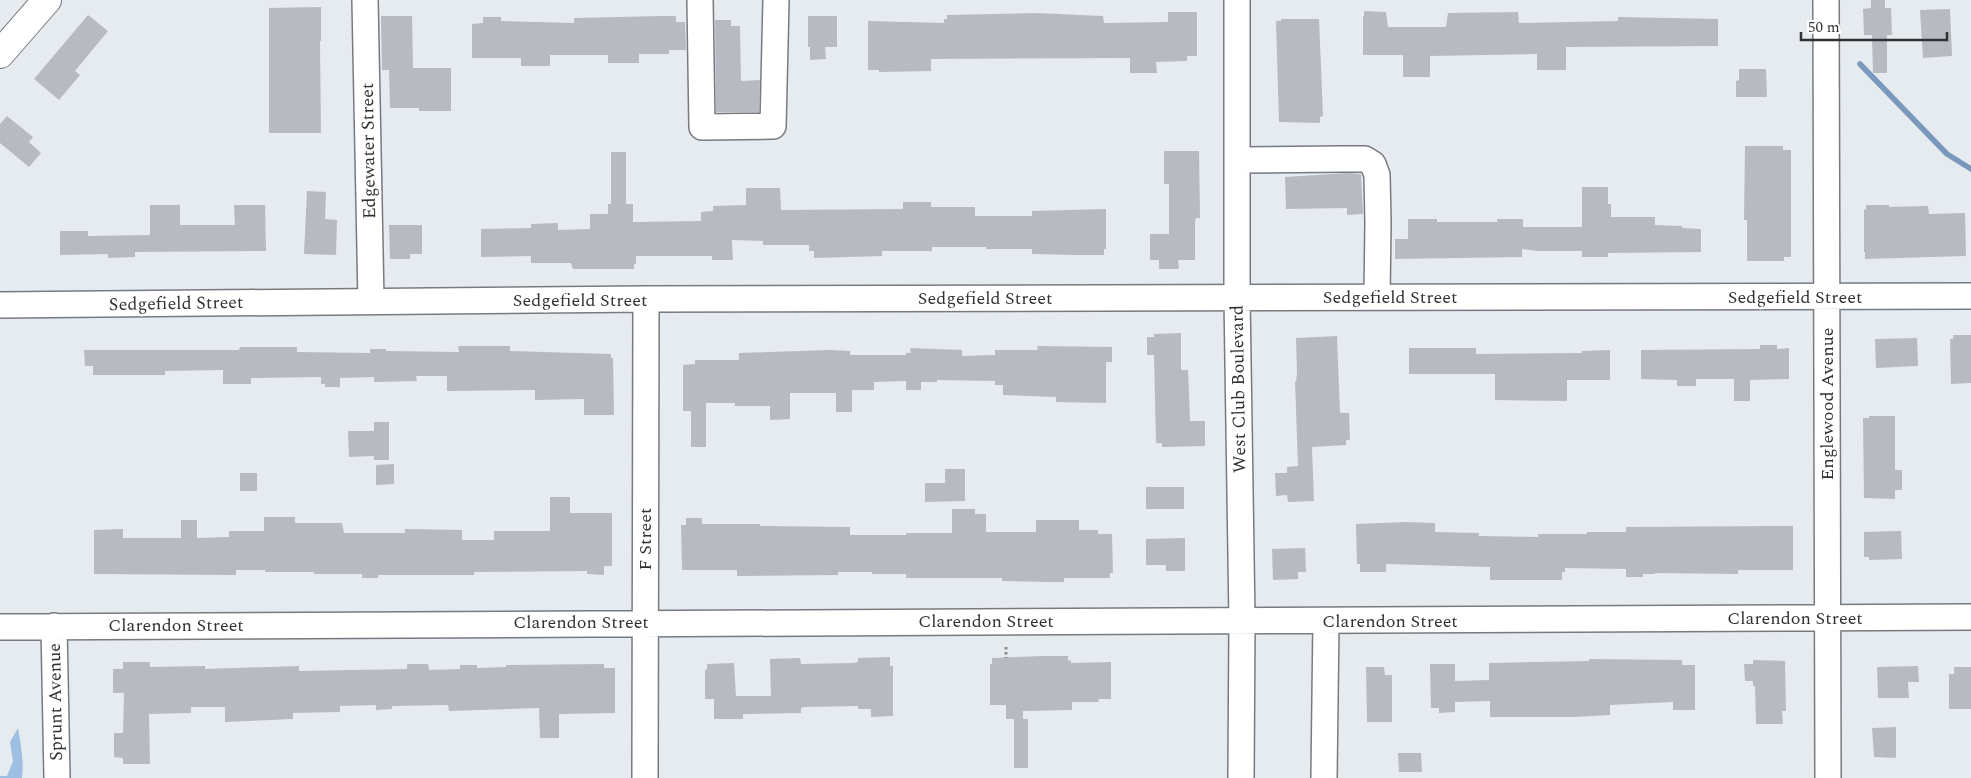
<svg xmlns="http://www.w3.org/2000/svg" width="1971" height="778" font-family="Spectral,serif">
  <rect width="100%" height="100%" fill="#e6ebf0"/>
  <path fill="#9fbee3" d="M 18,728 C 21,745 24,761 22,778 L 0,778 L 0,776 L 7,776 L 13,761 L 10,742 Z"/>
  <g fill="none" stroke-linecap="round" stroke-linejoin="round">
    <path stroke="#7a98bc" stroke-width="5.5" d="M 1860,64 L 1947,154 L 1971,169"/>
  </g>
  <path fill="#b7bbc1" d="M 1871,0 L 1885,0 L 1885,8 L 1891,8 L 1892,35 L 1887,35 L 1887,73 L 1873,73 L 1872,35 L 1864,35 L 1863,9 L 1871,8 Z
    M 321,7 L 321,41 L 320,41 L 321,133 L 269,133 L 269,8 Z
    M 1950,9 L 1952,56 L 1923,58 L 1920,10 Z
    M 1364,11 L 1386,12 L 1388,27 L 1446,27 L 1448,13 L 1518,12 L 1519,23 L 1618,21 L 1618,17 L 1718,19 L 1718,46 L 1566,47 L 1566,70 L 1537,70 L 1537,54 L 1430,56 L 1430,77 L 1403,77 L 1403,55 L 1363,55 L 1363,16 L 1364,16 Z
    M 1168,12 L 1197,12 L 1197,56 L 1187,56 L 1187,61 L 1156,62 L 1157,73 L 1130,73 L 1130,58 L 931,59 L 931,71 L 879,72 L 879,70 L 868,70 L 868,21 L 944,23 L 944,19 L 947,19 L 947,15 L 1036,13 L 1103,16 L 1104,23 L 1168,22 Z
    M 88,15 L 108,31 L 75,71 L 80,75 L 59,100 L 34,79 Z
    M 381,16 L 412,16 L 413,68 L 451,68 L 451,111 L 419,111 L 419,108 L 390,108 L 389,70 L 382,70 Z
    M 661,16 L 676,16 L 676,22 L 685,22 L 686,50 L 669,50 L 669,54 L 639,54 L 639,63 L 608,63 L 608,55 L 550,55 L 550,66 L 521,66 L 521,58 L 472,58 L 472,24 L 483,23 L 483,17 L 501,17 L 501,21 L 574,23 L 574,18 Z
    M 808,16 L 837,16 L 837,47 L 825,47 L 826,59 L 810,60 L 810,47 L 808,47 Z
    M 1281,19 L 1319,19 L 1323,116 L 1320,117 L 1320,123 L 1279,122 L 1276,21 L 1281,21 Z
    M 715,20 L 731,20 L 731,26 L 740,26 L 741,81 L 760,80 L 759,112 L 716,112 Z
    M 1739,69 L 1766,69 L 1767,97 L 1736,97 L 1736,81 L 1739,80 Z
    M 7,116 L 33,137 L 29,142 L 41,153 L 29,167 L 0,143 L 0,124 Z
    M 1745,146 L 1783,146 L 1783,150 L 1791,150 L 1791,257 L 1784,257 L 1784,261 L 1747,261 L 1747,220 L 1744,220 Z
    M 1164,151 L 1199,151 L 1200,218 L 1196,218 L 1195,221 L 1195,260 L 1178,260 L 1179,269 L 1159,269 L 1159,260 L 1150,260 L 1150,234 L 1169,234 L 1169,184 L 1164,184 Z
    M 611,152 L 626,152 L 626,204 L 633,204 L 633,222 L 701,221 L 701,212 L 713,211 L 713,206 L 746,205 L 746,188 L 780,188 L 781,210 L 903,209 L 903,202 L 931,202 L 931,207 L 975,207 L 975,216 L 1032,216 L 1032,211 L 1106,209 L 1106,249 L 1104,249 L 1104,255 L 1078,255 L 1032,254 L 1032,249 L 986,249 L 986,247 L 932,247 L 932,251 L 882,251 L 882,256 L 814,258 L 814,251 L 809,251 L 809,245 L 763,245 L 763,241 L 732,240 L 733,260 L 712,260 L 712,256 L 636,256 L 636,264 L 634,264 L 634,269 L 573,269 L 571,263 L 531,263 L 531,256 L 481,257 L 481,229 L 531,228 L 531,224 L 558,223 L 558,230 L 590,229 L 590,214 L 608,214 L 608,204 L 611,204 Z
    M 1348,173 L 1361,174 L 1363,214 L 1347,215 L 1347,208 L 1286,209 L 1285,177 Z
    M 1582,187 L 1608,187 L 1608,204 L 1611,204 L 1611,217 L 1655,217 L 1655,225 L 1682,226 L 1682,228 L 1701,229 L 1701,252 L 1608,253 L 1608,257 L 1582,257 L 1582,251 L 1537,251 L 1522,249 L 1522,257 L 1395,259 L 1395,239 L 1408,239 L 1408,219 L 1437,219 L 1437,222 L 1497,222 L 1497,219 L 1523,219 L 1523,227 L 1582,227 Z
    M 307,191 L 326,192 L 325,219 L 337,220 L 336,255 L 304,254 Z
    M 150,205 L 180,205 L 180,225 L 235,225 L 234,205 L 265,205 L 266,251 L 135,252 L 135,257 L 108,258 L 108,254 L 60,255 L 60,231 L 88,231 L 88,236 L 150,235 Z
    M 1866,205 L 1889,205 L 1889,207 L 1928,206 L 1929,214 L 1965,213 L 1966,256 L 1865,259 L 1865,252 L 1864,252 L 1864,209 L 1866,210 Z
    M 389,225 L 422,225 L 422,254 L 410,254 L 410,259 L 390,259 Z
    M 1181,333 L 1181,370 L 1188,370 L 1190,421 L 1205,421 L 1205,446 L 1162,447 L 1162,443 L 1156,443 L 1154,355 L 1147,355 L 1147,337 L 1154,337 L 1154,334 Z
    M 1953,335 L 1971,335 L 1971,383 L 1951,384 L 1950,339 L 1953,339 Z
    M 1337,336 L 1340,413 L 1349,413 L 1350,440 L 1346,440 L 1346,445 L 1312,447 L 1314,501 L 1288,502 L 1287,495 L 1276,496 L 1275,473 L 1287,473 L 1287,467 L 1298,466 L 1295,381 L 1296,381 L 1297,374 L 1296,338 Z
    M 1917,338 L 1918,366 L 1876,368 L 1875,339 Z
    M 1760,345 L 1777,345 L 1777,349 L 1789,348 L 1789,379 L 1750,380 L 1750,401 L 1734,401 L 1734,379 L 1696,379 L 1696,386 L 1677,386 L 1677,380 L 1641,379 L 1641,350 L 1760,349 Z
    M 458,346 L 510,346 L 510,351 L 611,354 L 611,358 L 613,358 L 614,415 L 584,415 L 584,399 L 535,400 L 535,390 L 447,391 L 447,376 L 416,376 L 417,381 L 374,382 L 374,377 L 340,378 L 340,387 L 325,387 L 325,384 L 321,384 L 321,377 L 251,378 L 251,384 L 223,384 L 223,370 L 165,371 L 165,375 L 93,375 L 93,366 L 85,366 L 84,350 L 239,350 L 240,347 L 297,347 L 297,352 L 370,353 L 370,349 L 386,349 L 386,351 L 459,352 Z
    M 1037,346 L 1112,347 L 1112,362 L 1106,362 L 1106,403 L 1056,402 L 1056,397 L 1003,395 L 1003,385 L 995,385 L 995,381 L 937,380 L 937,382 L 921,382 L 921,390 L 906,390 L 906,381 L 874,382 L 874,390 L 852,390 L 852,412 L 836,412 L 836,393 L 790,393 L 790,419 L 770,420 L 770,406 L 735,406 L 735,403 L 706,403 L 706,447 L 691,447 L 691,411 L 683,411 L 683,365 L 695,364 L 695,360 L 739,360 L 739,353 L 830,350 L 850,351 L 850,355 L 906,355 L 906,353 L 911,353 L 910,348 L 962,350 L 962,356 L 995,355 L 995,350 L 1038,350 Z
    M 1409,348 L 1476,348 L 1476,354 L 1582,353 L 1582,351 L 1610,350 L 1610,380 L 1567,380 L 1567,401 L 1495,400 L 1495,374 L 1409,374 Z
    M 1869,416 L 1895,416 L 1895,470 L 1902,470 L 1902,490 L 1895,490 L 1895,499 L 1864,498 L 1863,418 L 1869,418 Z
    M 374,422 L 389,422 L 389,460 L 374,460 L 374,456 L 349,457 L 348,431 L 374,431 Z
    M 394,464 L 394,484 L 376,485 L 376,465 Z
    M 945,469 L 965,469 L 965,501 L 925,502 L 925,483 L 945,483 Z
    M 240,473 L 257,473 L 257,491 L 240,491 Z
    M 1146,487 L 1184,487 L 1184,509 L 1146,509 Z
    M 550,497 L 570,497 L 570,513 L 612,513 L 612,566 L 604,566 L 604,575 L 587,574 L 587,571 L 474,572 L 474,575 L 378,575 L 378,578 L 362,578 L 362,574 L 314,574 L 314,572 L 265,572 L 265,570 L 236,570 L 236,575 L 94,574 L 94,530 L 123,529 L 123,538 L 181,538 L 181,520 L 197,520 L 197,538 L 229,537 L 229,531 L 264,531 L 264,517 L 295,517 L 295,523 L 342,523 L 344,533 L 405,533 L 405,529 L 462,530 L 462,540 L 494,540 L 494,531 L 550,531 Z
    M 952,509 L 975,509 L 975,514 L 986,514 L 986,532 L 1036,532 L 1036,520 L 1079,520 L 1079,530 L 1098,530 L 1098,534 L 1112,534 L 1113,573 L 1110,573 L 1110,578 L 1064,578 L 1064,582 L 1046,582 L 1002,581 L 1002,578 L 906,578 L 906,574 L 872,574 L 872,572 L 838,572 L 838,575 L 737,576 L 737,570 L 682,570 L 681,525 L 686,525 L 686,518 L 702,518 L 702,524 L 760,524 L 760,526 L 850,527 L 850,535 L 906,535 L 906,533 L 952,533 Z
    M 1407,522 L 1435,523 L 1435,532 L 1479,533 L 1479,536 L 1538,537 L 1538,534 L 1587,534 L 1587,532 L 1626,532 L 1626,527 L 1793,526 L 1793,570 L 1738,570 L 1738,574 L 1655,573 L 1655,574 L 1643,574 L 1643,577 L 1626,577 L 1626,569 L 1565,568 L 1565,572 L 1562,572 L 1562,580 L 1490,580 L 1490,567 L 1386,564 L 1386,572 L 1360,572 L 1360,564 L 1357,564 L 1356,524 Z
    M 1901,531 L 1902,559 L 1869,560 L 1869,557 L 1864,557 L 1864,532 Z
    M 1185,538 L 1185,571 L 1166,571 L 1166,565 L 1146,565 L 1146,539 Z
    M 1305,548 L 1306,572 L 1298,572 L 1298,579 L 1273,580 L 1272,549 Z
    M 1042,656 L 1068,656 L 1068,661 L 1071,660 L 1071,663 L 1111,662 L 1111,699 L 1098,699 L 1099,702 L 1072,702 L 1072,710 L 1023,711 L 1023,719 L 1006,719 L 1006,705 L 990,705 L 990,664 L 992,664 L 992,658 Z
    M 890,657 L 890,666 L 893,666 L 893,716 L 871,717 L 871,709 L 858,709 L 858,706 L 804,707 L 801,708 L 801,713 L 743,714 L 743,719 L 714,719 L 714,699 L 705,699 L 705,670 L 707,669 L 707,664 L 734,663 L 736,696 L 771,696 L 770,659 L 800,658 L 801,664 L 853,663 L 858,662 L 858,658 Z
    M 1589,659 L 1682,660 L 1682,665 L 1695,665 L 1695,710 L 1673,710 L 1673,702 L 1610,705 L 1610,715 L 1574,717 L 1490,717 L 1490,701 L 1455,702 L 1455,712 L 1439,713 L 1439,708 L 1431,708 L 1430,664 L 1455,664 L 1455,681 L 1489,680 L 1489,663 L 1589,661 Z
    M 1753,660 L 1785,661 L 1786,711 L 1782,711 L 1783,724 L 1756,724 L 1755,686 L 1753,686 L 1753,681 L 1745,681 L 1744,664 L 1753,664 Z
    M 123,662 L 150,662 L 150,667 L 205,666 L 205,669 L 299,666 L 299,671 L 407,669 L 407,664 L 428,664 L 429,670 L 460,669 L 460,665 L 477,665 L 477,668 L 506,667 L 506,665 L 604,664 L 604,668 L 615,668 L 615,713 L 559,714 L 559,738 L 540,738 L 539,708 L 449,711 L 448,705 L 392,706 L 392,709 L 376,710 L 376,705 L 340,706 L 340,712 L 293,713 L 293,719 L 225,722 L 225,707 L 191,707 L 191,713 L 149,714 L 150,764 L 123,764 L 123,758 L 114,757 L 114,733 L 123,733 L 124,693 L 113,693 L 113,669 L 123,669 Z
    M 1918,666 L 1919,682 L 1908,682 L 1909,698 L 1878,698 L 1877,667 Z
    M 1366,667 L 1384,667 L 1385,675 L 1392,675 L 1392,722 L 1367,722 Z
    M 1954,667 L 1971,667 L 1971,709 L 1949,709 L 1949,674 L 1954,674 Z
    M 1014,719 L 1028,719 L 1028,768 L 1014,768 Z
    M 1896,727 L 1896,758 L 1874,757 L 1872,728 Z
    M 1398,753 L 1421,753 L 1422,772 L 1399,772 Z"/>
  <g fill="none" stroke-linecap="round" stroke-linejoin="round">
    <g stroke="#777b80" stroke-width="28">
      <path id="minor" d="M 365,0 L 371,301
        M 700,0 L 702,127 L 773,126 L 776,0
        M 1237,0 L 1237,297 L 1242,620 L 1241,778
        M 1826,0 L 1828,778
        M 1237,160 L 1343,159 L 1365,159 L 1373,164 L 1377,175 L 1378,223 L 1377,297
        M 0,305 L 646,299 L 1971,296
        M 54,626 L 57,778
        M 0,627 L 1971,617
        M 645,778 L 646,299
        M 1324,778 L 1326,621"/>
    </g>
    <g stroke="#777b80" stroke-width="30">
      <path id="major" d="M 0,54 L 47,0"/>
    </g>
    <path stroke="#8a8d90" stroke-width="3" stroke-dasharray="2.5 2.5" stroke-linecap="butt" d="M 1006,647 L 1006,658"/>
    <use href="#minor" stroke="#fff" stroke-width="25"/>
    <use href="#major" stroke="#fff" stroke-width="28"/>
  </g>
  <g text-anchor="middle" stroke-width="4.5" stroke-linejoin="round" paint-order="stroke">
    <g font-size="18" fill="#303133" stroke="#fff">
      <text transform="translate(368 151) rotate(-91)" y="6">Edgewater Street</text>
      <text x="1390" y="303">Sedgefield Street</text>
      <text x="1795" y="303">Sedgefield Street</text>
      <text x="985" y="304">Sedgefield Street</text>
      <text x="580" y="306">Sedgefield Street</text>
      <text transform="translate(176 303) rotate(-1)" y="6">Sedgefield Street</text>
      <text transform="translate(1238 389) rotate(-91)" y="6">West Club Boulevard</text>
      <text transform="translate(1827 404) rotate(-90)" y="6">Englewood Avenue</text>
      <text transform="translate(645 539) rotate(-90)" y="6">F Street</text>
      <text x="1795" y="624">Clarendon Street</text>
      <text x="986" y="627">Clarendon Street</text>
      <text x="1390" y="627">Clarendon Street</text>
      <text x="581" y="628">Clarendon Street</text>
      <text x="176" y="631">Clarendon Street</text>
      <text transform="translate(55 702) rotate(-91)" y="6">Sprunt Avenue</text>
    </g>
  </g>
  <path d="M1801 32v8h146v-8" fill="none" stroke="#303133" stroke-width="2.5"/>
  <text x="1808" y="32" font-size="15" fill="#303133" stroke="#ffffff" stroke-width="4" paint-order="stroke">50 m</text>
</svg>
